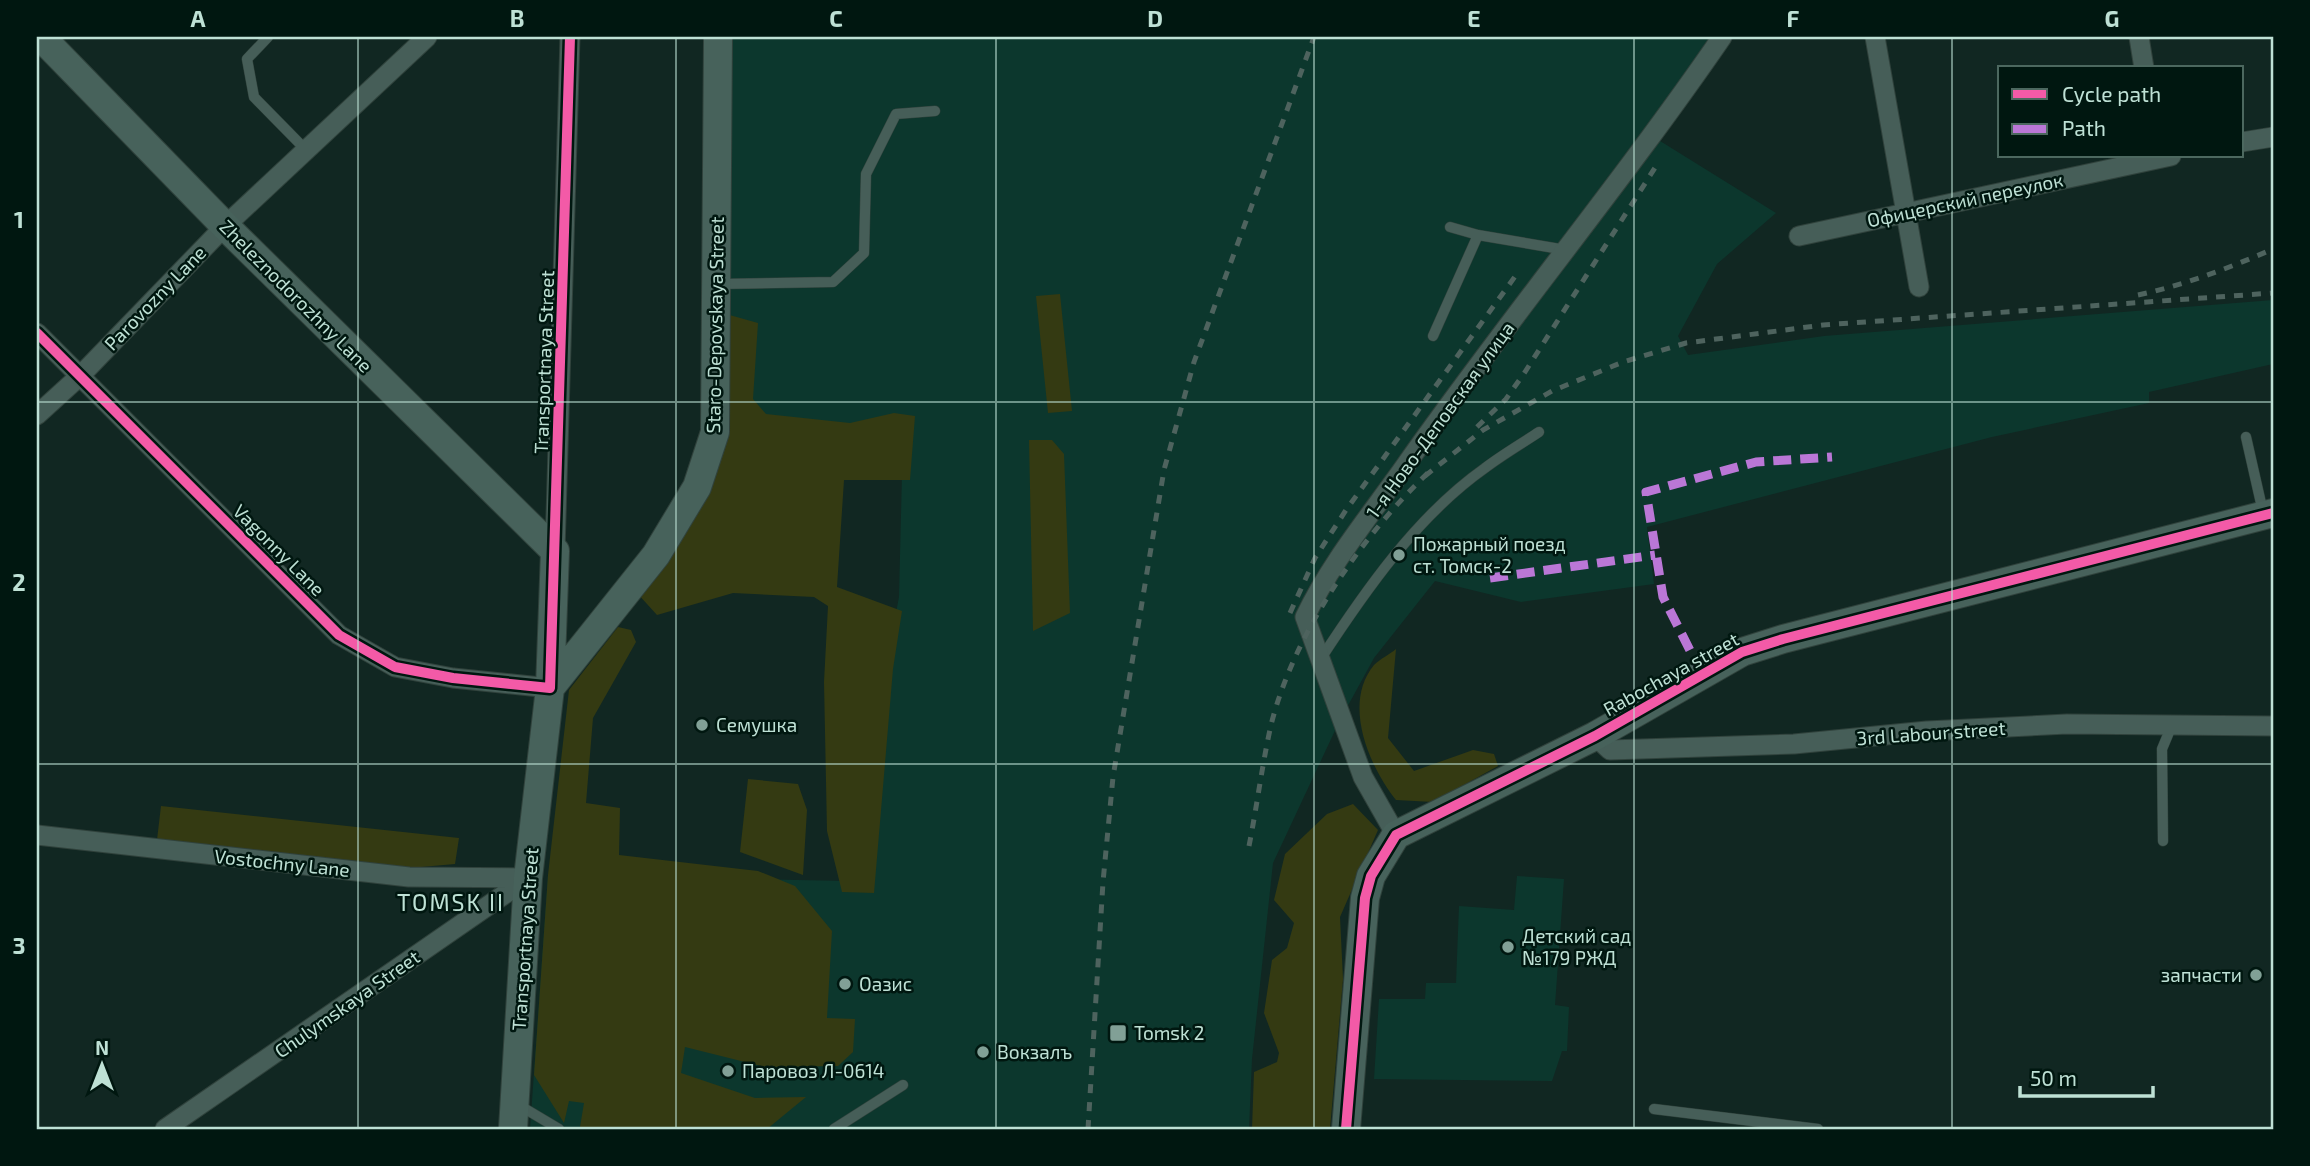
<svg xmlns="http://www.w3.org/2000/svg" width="2310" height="1166" font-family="'Exo 2',sans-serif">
  <rect width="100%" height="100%" fill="#112722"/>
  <path fill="#0c372d" d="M 729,37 L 1710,37 L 1644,131 L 1776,213 L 1717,264 L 1678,336 L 1688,355 L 1824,336 L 2273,300 L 2273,364 L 2149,392 L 2149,403 L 1992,437 L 1647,527 L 1654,584 L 1521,602 L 1435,581 L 1374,658 L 1339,722 L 1273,863 L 1252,1059 L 1249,1129 L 530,1129 L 548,875 L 844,881 L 899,597 L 903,433 L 724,425 Z
    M 1517,876 L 1564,879 L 1555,1005 L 1569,1007 L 1567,1051 L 1562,1051 L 1552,1081 L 1374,1079 L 1379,999 L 1425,999 L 1426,983 L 1456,983 L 1459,906 L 1514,910 Z"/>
  <path fill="#343a12" d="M 1060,294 L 1072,411 L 1048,413 L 1036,296 Z
    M 726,314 L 758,323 L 753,399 L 766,414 L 850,423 L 894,413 L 915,416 L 910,480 L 844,480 L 837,587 L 902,611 L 893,669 L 874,893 L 842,892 L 827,831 L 824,682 L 828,606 L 814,597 L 733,593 L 657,615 L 637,593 L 704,490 Z
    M 1029,440 L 1052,440 L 1064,454 L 1070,613 L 1033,631 Z
    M 618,627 L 631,630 L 636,642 L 593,718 L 586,803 L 620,808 L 619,855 L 758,871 L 795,886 L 832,931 L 827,1018 L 855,1019 L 853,1052 L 838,1066 L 765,1067 L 685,1047 L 681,1073 L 755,1098 L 806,1097 L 767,1129 L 580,1127 L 584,1103 L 569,1101 L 564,1123 L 534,1075 L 548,875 L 569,690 Z
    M 1396,649 L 1388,738 L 1414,771 L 1473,750 L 1494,754 L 1498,766 L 1433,802 L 1396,800 C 1369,766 1342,704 1374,665 C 1380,659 1390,654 1396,649 Z
    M 748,779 L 798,784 L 807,810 L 803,875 L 740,852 Z
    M 1353,804 L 1378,830 L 1340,917 L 1343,979 L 1330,1129 L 1252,1129 L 1254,1072 L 1277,1062 L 1279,1053 L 1264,1013 L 1272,960 L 1287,948 L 1294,923 L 1274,900 L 1285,854 L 1327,814 Z
    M 161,806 L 459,838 L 455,864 L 410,868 L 157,840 Z"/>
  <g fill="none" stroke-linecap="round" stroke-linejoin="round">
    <g stroke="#30423c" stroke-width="11">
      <path id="lane" d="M 268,37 L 247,59 L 254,97 L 307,151
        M 1450,227 L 1478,235 L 1566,250
        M 718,284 L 833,282 L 864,253 L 866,174 L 896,114 L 935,111
        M 1433,336 L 1478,235
        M 2246,437 L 2263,512
        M 1320,660 C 1365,591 1417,516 1485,468 C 1502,455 1521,444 1539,432
        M 2163,841 L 2162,749 L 2172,725
        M 517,1104 L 559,1129
        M 1654,1109 L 1818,1129
        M 834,1129 L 903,1085"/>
    </g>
    <g stroke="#30423c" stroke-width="21">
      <path id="street" d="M 1875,37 L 1919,287
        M 2139,37 L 2144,68
        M 2242,142 L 2273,137
        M 1799,236 L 2171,156
        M 37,333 L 339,635 L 395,667 L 453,678 L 550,688
        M 37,415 L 82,374 L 225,226 L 427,37
        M 555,551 L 570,37
        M 1595,736 L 1610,750 L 1794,744 L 1927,731 L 2067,724 L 2273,726
        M 37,835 L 409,877 L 528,878
        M 1396,835 L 1363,777 L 1305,617 C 1332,560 1374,511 1410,459 C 1511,316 1623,181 1722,37
        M 165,1129 L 528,878"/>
    </g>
    <g stroke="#30423c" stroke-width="30">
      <path id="secondary" d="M 41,37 L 225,226 L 555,551 L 550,688 L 528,878 L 513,1129
        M 550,688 L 656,555 L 697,487 L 715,432 L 718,37
        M 1346,1129 L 1365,898 L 1371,876 L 1396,835 L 1595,736 L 1742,652 L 1783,639 L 2273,513"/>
    </g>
    <use href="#lane" stroke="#465e58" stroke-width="10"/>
    <use href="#street" stroke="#465e58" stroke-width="19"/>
    <use href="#secondary" stroke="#47625b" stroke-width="28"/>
    <path stroke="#4e635e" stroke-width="5" stroke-dasharray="9 9" stroke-linecap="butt" d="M 2138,295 C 2185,285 2229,268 2273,249
      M 1477,427 L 1506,399 L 1525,372 L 1658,163
      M 1425,476 L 1483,430 L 1552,391 L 1623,362 L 1686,343 L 1823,325 L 2273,293
      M 1290,613 L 1315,558 L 1346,510 L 1519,271
      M 1249,846 C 1257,806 1262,765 1271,725 C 1294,633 1362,535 1431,470
      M 1088,1129 L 1103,882 L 1113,777 L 1164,470 L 1194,362 L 1314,37"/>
    <path stroke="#ba77d6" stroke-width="9" stroke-dasharray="18 9" stroke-linecap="butt" d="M 1490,578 L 1655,555
      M 1702,674 L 1663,597 L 1646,492 L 1756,462 L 1832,457"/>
    <g stroke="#001710" stroke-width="15">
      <path id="cycleway" d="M 37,333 L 339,635 L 395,667 L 453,678 L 550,688 L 570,37
        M 1346,1129 L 1365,898 L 1371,876 L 1396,835 L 1595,736 L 1742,652 L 1783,639 L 2273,513"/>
    </g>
    <use href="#cycleway" stroke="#f35aa7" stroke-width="10"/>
  </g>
  <path fill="none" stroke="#bee1d5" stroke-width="2" stroke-opacity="0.55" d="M 358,37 L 358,1129M 676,37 L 676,1129M 996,37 L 996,1129M 1314,37 L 1314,1129M 1634,37 L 1634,1129M 1952,37 L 1952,1129M 37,402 L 2273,402M 37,764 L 2273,764"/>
  <g fill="#81a096" stroke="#001710" stroke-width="2.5">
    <circle cx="1399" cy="555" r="7"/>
    <circle cx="702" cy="725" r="7"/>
    <circle cx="1508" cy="947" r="7"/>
    <circle cx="2256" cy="975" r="7"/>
    <circle cx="845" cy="984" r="7"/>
    <rect x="1109" y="1024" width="18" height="18" rx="3.5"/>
    <circle cx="983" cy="1052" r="7"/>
    <circle cx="728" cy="1071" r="7"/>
  </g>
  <g text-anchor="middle" stroke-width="5" stroke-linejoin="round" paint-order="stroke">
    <g font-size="19" fill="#bee1d5" stroke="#001710">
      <text transform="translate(1965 200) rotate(-12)" y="7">Офицерский переулок</text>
      <text transform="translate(296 296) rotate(45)" y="7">Zheleznodorozhny Lane</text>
      <text transform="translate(155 298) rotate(-46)" y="7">Parovozny Lane</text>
      <text transform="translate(715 325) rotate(-89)" y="7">Staro-Depovskaya Street</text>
      <text transform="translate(544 362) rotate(-88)" y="7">Transportnaya Street</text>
      <text transform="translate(1440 420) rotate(-54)" y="7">1-я Ново-Деповская улица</text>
      <text transform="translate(279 550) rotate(45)" y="7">Vagonny Lane</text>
      <text transform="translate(1671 674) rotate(-29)" y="7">Rabochaya street</text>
      <text transform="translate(1931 733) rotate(-4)" y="7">3rd Labour street</text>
      <text transform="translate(282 863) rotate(6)" y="7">Vostochny Lane</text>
      <text transform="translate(525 939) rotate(-86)" y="7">Transportnaya Street</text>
      <text transform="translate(347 1004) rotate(-35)" y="7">Chulymskaya Street</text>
    </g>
    <g font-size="19" fill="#bee1d5" stroke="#001710" text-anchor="start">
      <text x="1413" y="551">Пожарный поезд<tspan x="1413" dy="22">ст. Томск-2</tspan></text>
      <text x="716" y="732">Семушка</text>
      <text x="1522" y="943">Детский сад<tspan x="1522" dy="22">№179 РЖД</tspan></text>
      <text x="2242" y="982" text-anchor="end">запчасти</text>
      <text x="859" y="991">Оазис</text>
      <text x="1134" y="1040">Tomsk 2</text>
      <text x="997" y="1059">Вокзалъ</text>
      <text x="742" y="1078">Паровоз Л-0614</text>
    </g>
    <g font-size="23" letter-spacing="2" fill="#bee1d5" stroke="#001710">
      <text x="451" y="911">TOMSK II</text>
    </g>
  </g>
  <rect width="2310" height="1166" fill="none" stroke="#001710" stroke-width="77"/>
  <rect x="1998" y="66" width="245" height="91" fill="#001710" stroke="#4c685f" stroke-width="2"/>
  <rect x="2012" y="89" width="35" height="10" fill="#f35aa7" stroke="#4c685f" stroke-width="2"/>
  <text x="2062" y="102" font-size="21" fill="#bee1d5">Cycle path</text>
  <rect x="2012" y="124" width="35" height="10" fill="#ba77d6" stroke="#4c685f" stroke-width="2"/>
  <text x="2062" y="136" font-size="21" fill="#bee1d5">Path</text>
  <g transform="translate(102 1065)" stroke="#001710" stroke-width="5" paint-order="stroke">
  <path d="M0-5L12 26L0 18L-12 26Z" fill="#bee1d5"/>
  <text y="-10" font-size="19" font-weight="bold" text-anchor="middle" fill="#bee1d5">N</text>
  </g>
  <path d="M2020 1086v10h133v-10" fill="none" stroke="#bee1d5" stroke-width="3.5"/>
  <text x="2030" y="1086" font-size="21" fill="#bee1d5" stroke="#001710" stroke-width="5" paint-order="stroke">50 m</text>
  <rect x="38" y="38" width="2234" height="1090" fill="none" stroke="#bee1d5" stroke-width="2.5"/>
  <g font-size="23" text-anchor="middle" font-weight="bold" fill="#bee1d5">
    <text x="198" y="27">A</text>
    <text x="517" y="27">B</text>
    <text x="836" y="27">C</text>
    <text x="1155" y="27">D</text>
    <text x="1474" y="27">E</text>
    <text x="1793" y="27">F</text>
    <text x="2112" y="27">G</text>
    <text x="19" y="228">1</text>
    <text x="19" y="591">2</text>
    <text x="19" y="954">3</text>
  </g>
</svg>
